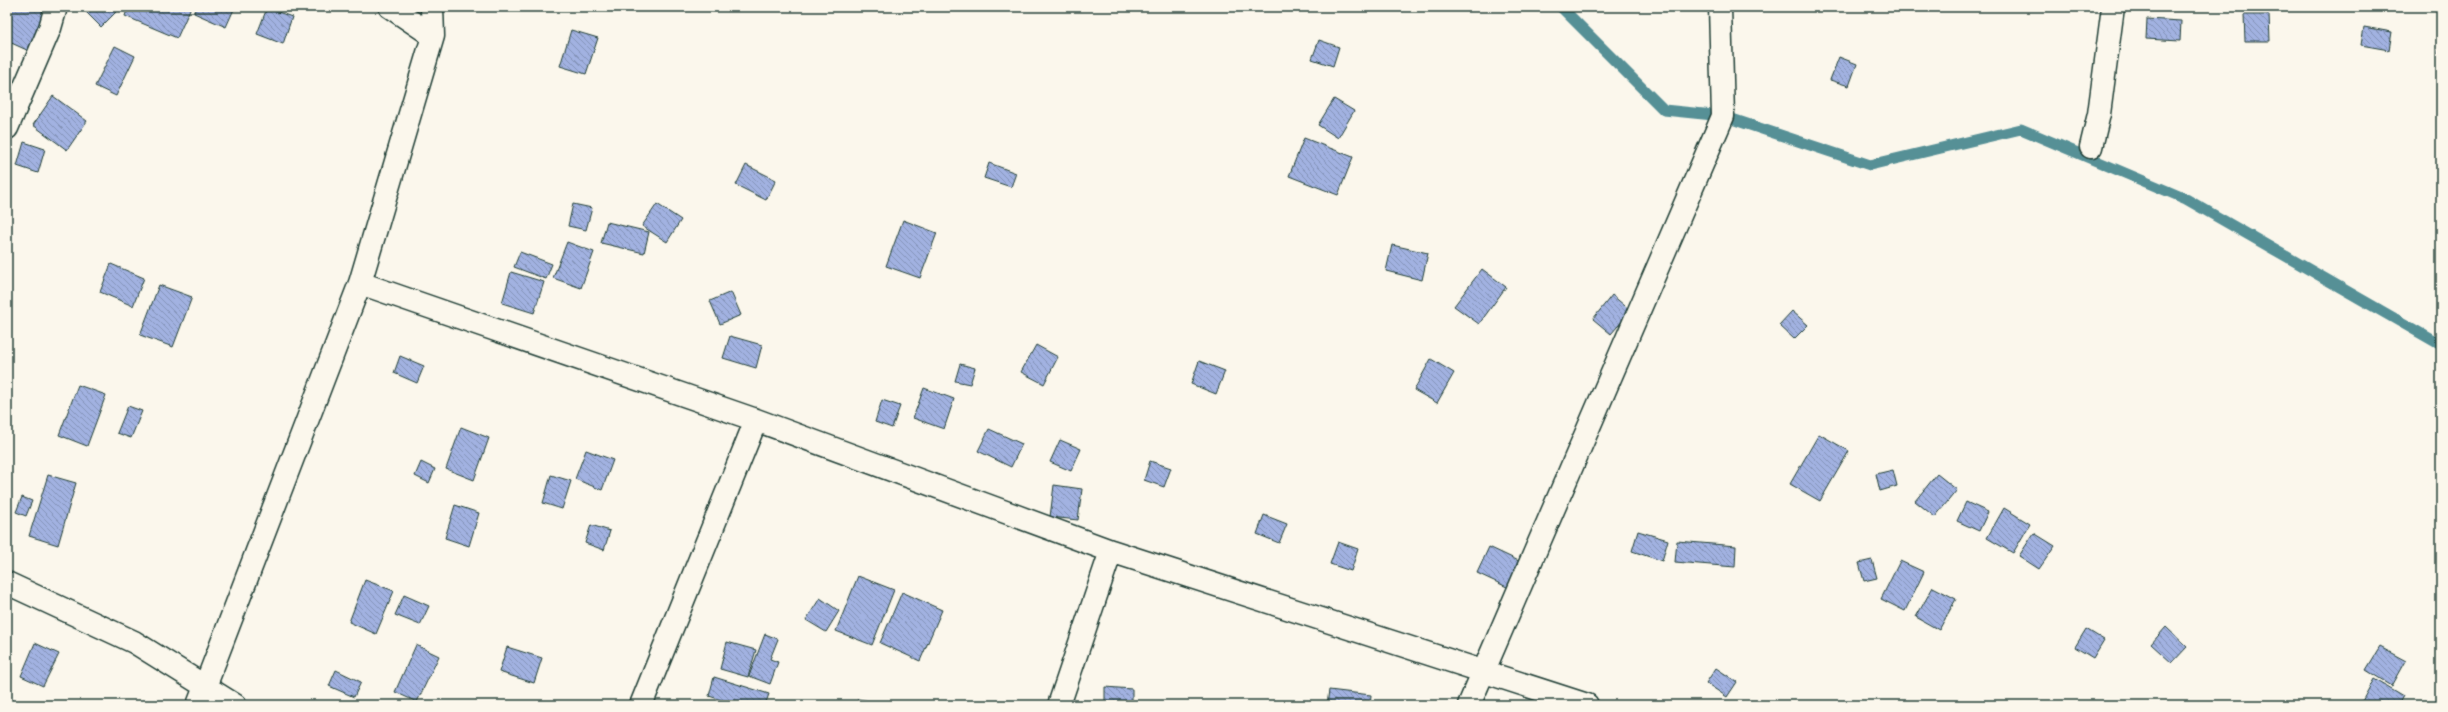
<svg xmlns="http://www.w3.org/2000/svg" width="2448" height="712" font-family="'Shantell Sans',sans-serif">
  <defs>
    <pattern id="building-back-hatch" width="6" height="6" patternUnits="userSpaceOnUse"><rect width="6" height="6" fill="#a2b2e1"/><path d="M-1 5l2 2M0 0l6 6M5-1l2 2" fill="none" stroke="#8392b7"/></pattern>
  </defs>
  <rect width="100%" height="100%" fill="#fbf7ec"/>
  <filter id="ink" filterUnits="userSpaceOnUse"><feTurbulence type="fractalNoise" baseFrequency=".025" numOctaves="2"/><feDisplacementMap in="SourceGraphic" scale="8" xChannelSelector="R" yChannelSelector="G"/><feConvolveMatrix kernelMatrix="1 2 1 2 8 2 1 2 1" color-interpolation-filters="sRGB"/></filter>
  <g filter="url(#ink)">
    <g fill="none" stroke-linecap="round" stroke-linejoin="round">
      <path stroke="#569096" stroke-width="11" d="M 1561,7 L 1664,110 L 1723,116 L 1870,165 L 2021,129 L 2186,199 L 2441,345"/>
    </g>
    <path fill="url(#building-back-hatch)" stroke="#1f3d34" d="M 7,7 L 36,7 L 48,13 L 29,51 L 7,41 Z
      M 81,7 L 119,7 L 120,8 L 101,27 Z
      M 128,7 L 191,7 L 177,38 L 125,16 Z
      M 196,7 L 235,7 L 226,27 L 194,13 Z
      M 267,8 L 292,17 L 283,44 L 257,34 Z
      M 2244,15 L 2269,15 L 2270,41 L 2245,41 Z
      M 2147,19 L 2181,21 L 2180,41 L 2146,39 Z
      M 2364,27 L 2392,32 L 2389,50 L 2361,45 Z
      M 571,30 L 598,38 L 586,74 L 560,66 Z
      M 2440,30 L 2441,30 L 2441,54 L 2438,54 Z
      M 1319,40 L 1339,47 L 1333,66 L 1312,59 Z
      M 115,46 L 135,56 L 116,96 L 95,86 Z
      M 1839,57 L 1857,64 L 1849,86 L 1830,80 Z
      M 53,96 L 87,121 L 67,150 L 33,125 Z
      M 1334,99 L 1354,111 L 1338,138 L 1318,125 Z
      M 1304,138 L 1353,157 L 1338,195 L 1289,176 Z
      M 24,142 L 45,149 L 38,173 L 17,166 Z
      M 989,163 L 1016,173 L 1011,187 L 984,178 Z
      M 746,165 L 776,180 L 766,200 L 736,185 Z
      M 573,204 L 592,208 L 586,230 L 568,226 Z
      M 657,204 L 681,220 L 667,242 L 642,226 Z
      M 903,220 L 937,233 L 920,278 L 886,266 Z
      M 607,222 L 649,232 L 644,253 L 601,243 Z
      M 567,242 L 594,252 L 581,288 L 553,278 Z
      M 1392,245 L 1428,253 L 1422,280 L 1386,271 Z
      M 520,252 L 552,264 L 546,279 L 514,267 Z
      M 111,264 L 144,278 L 133,306 L 100,292 Z
      M 1482,269 L 1506,287 L 1479,324 L 1454,306 Z
      M 511,272 L 544,282 L 534,313 L 502,303 Z
      M 159,285 L 192,297 L 173,347 L 140,335 Z
      M 731,292 L 741,315 L 720,324 L 710,301 Z
      M 1612,295 L 1631,311 L 1611,334 L 1593,319 Z
      M 1792,311 L 1808,325 L 1794,339 L 1779,325 Z
      M 730,336 L 762,345 L 756,368 L 723,358 Z
      M 1036,345 L 1058,357 L 1044,384 L 1021,372 Z
      M 400,356 L 424,366 L 417,383 L 394,373 Z
      M 1431,359 L 1454,373 L 1437,403 L 1414,390 Z
      M 1199,361 L 1225,371 L 1216,394 L 1191,384 Z
      M 960,364 L 975,368 L 970,384 L 955,381 Z
      M 78,385 L 106,395 L 87,446 L 59,435 Z
      M 924,388 L 954,399 L 944,429 L 913,418 Z
      M 882,400 L 900,406 L 892,428 L 875,422 Z
      M 128,406 L 142,411 L 131,438 L 117,433 Z
      M 461,427 L 489,438 L 474,480 L 446,469 Z
      M 989,429 L 1022,444 L 1011,467 L 978,451 Z
      M 1819,434 L 1849,451 L 1820,501 L 1790,484 Z
      M 1060,440 L 1081,449 L 1071,471 L 1050,462 Z
      M 586,450 L 613,460 L 602,490 L 575,479 Z
      M 1150,461 L 1171,468 L 1164,487 L 1144,480 Z
      M 421,462 L 435,469 L 429,483 L 415,476 Z
      M 1893,470 L 1897,486 L 1880,491 L 1876,474 Z
      M 1937,474 L 1957,490 L 1935,517 L 1915,501 Z
      M 48,475 L 76,483 L 58,545 L 29,536 Z
      M 551,475 L 571,481 L 562,509 L 543,503 Z
      M 1054,485 L 1082,489 L 1078,520 L 1050,517 Z
      M 22,497 L 32,501 L 26,516 L 16,512 Z
      M 1966,502 L 1988,512 L 1979,531 L 1957,521 Z
      M 455,505 L 479,513 L 469,546 L 445,538 Z
      M 2004,508 L 2030,524 L 2013,553 L 1987,538 Z
      M 1264,515 L 1287,524 L 1279,543 L 1257,534 Z
      M 591,525 L 610,531 L 604,550 L 585,543 Z
      M 1638,531 L 1668,540 L 1662,561 L 1632,551 Z
      M 2034,533 L 2055,546 L 2039,569 L 2019,556 Z
      M 1677,541 L 1736,546 L 1735,567 L 1675,562 Z
      M 1338,542 L 1358,549 L 1351,571 L 1330,564 Z
      M 1489,547 L 1521,562 L 1509,588 L 1477,573 Z
      M 1872,560 L 1877,578 L 1864,581 L 1859,563 Z
      M 1900,561 L 1924,572 L 1905,611 L 1881,599 Z
      M 858,576 L 894,590 L 872,645 L 836,631 Z
      M 365,580 L 394,591 L 376,634 L 349,622 Z
      M 1933,587 L 1956,599 L 1939,630 L 1916,617 Z
      M 902,592 L 942,610 L 920,661 L 880,643 Z
      M 404,595 L 429,606 L 420,625 L 395,615 Z
      M 820,598 L 839,611 L 826,632 L 806,620 Z
      M 2166,627 L 2187,647 L 2172,663 L 2151,644 Z
      M 2086,629 L 2104,640 L 2093,658 L 2075,647 Z
      M 765,634 L 778,639 L 770,659 L 778,662 L 770,684 L 749,676 Z
      M 727,642 L 756,650 L 748,677 L 720,669 Z
      M 35,643 L 59,654 L 43,686 L 21,676 Z
      M 416,645 L 439,656 L 417,702 L 395,692 Z
      M 507,647 L 542,658 L 534,683 L 499,672 Z
      M 2380,647 L 2406,661 L 2392,686 L 2366,670 Z
      M 1716,668 L 1737,682 L 1727,697 L 1706,683 Z
      M 336,670 L 361,682 L 354,697 L 329,686 Z
      M 714,677 L 769,694 L 765,705 L 737,705 L 709,696 Z
      M 2374,679 L 2403,696 L 2398,705 L 2360,705 Z
      M 1105,687 L 1132,689 L 1132,705 L 1105,704 Z
      M 1329,690 L 1371,695 L 1370,705 L 1327,705 Z
      M 858,699 L 876,702 L 876,705 L 857,705 Z"/>
    <g fill="none" stroke-linecap="round" stroke-linejoin="round">
      <g stroke="#1f3d34" stroke-width="25">
        <path id="minor" d="M 390,7 L 433,36
          M 7,128 L 50,28 L 56,7
          M 2091,147 L 2099,114 L 2113,7
          M 360,283 L 756,420 L 1111,551 L 1587,705
          M 7,583 L 134,642 L 235,705
          M 198,705 L 360,283 L 433,36 L 432,7
          M 641,705 L 756,420
          M 1059,705 L 1111,551
          M 1469,705 L 1723,116 L 1720,7"/>
      </g>
      <use href="#minor" stroke="#fbf7ec" stroke-width="22"/>
    </g>
  </g>
  <rect width="2448" height="712" fill="none" stroke="#fbf7ec" stroke-width="24"/>
  <rect x="12" y="12" width="2424" height="688" fill="none" stroke="#1f3d34" stroke-width="1.5" filter="url(#ink)"/>
</svg>
